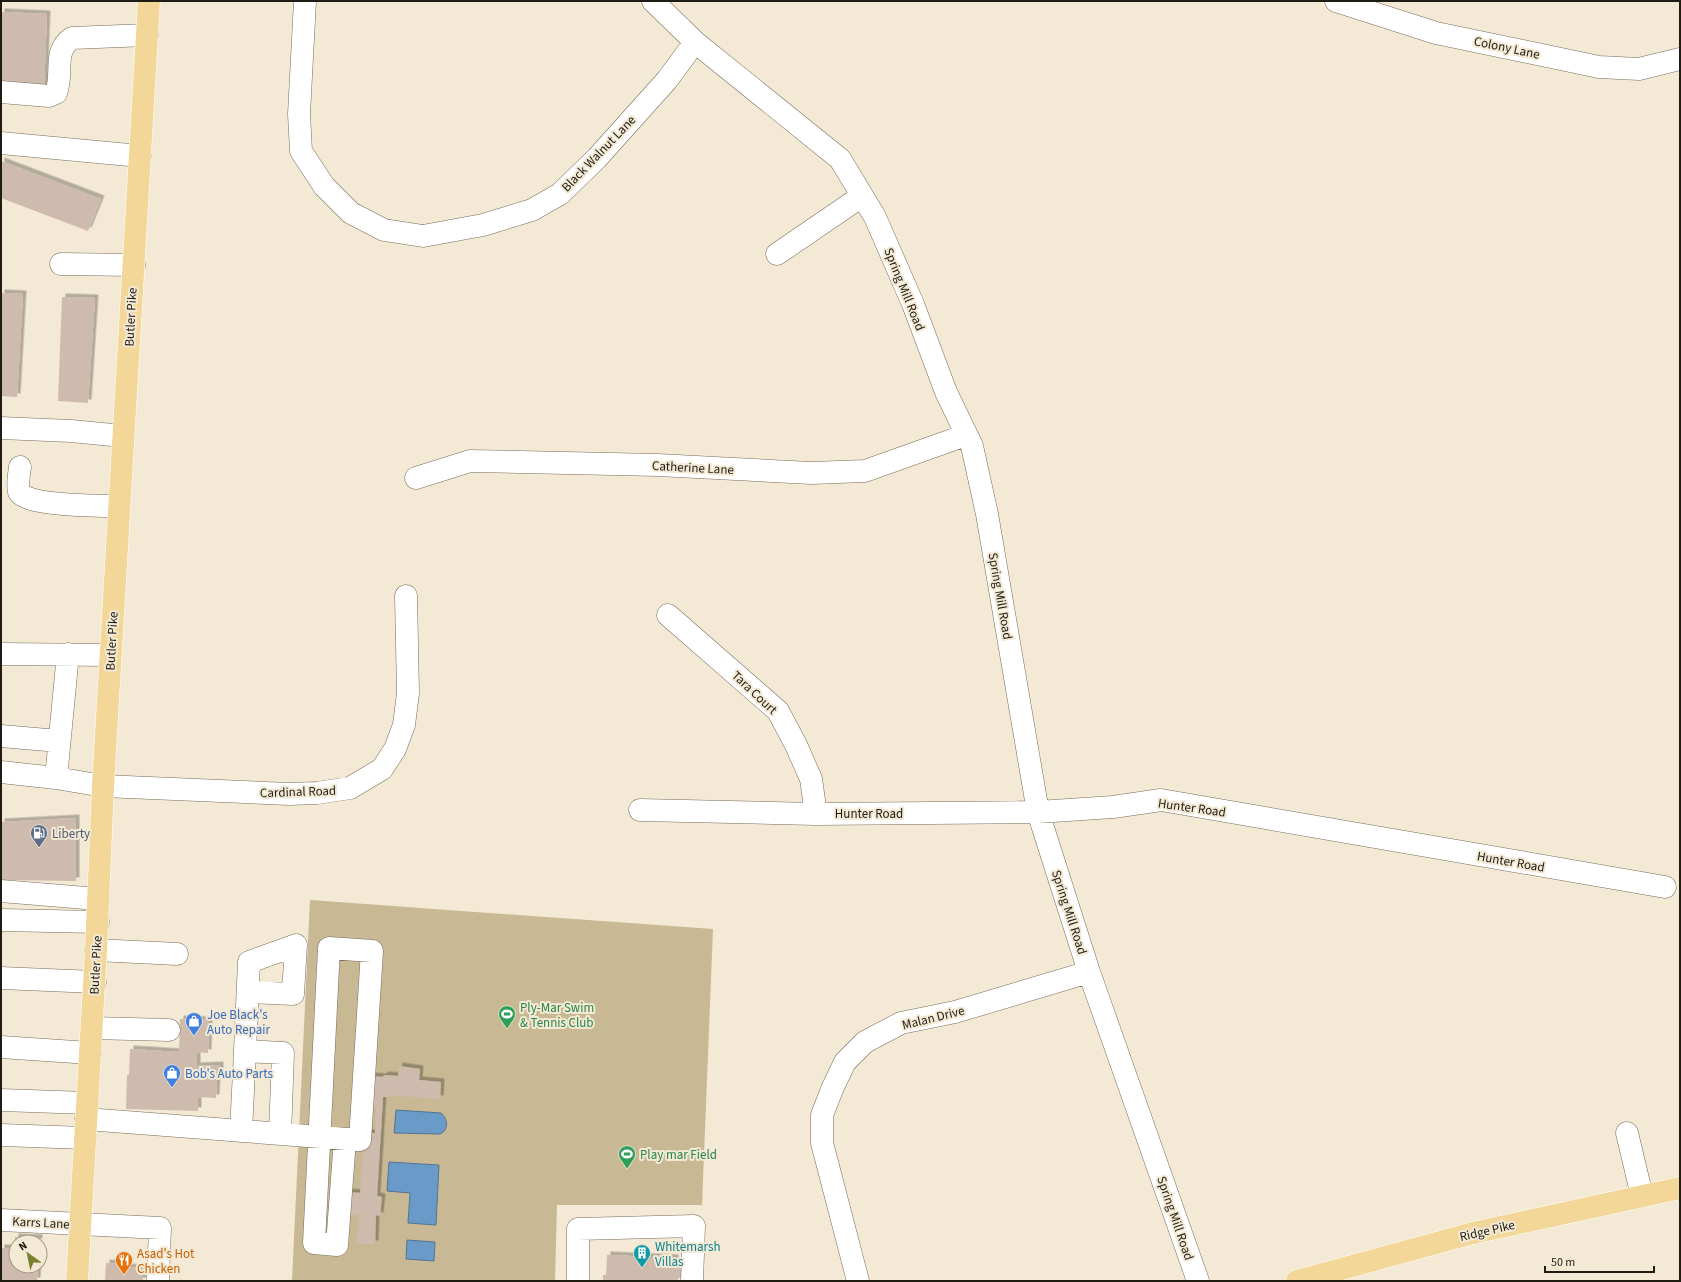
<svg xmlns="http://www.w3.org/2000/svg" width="1681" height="1282" font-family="'Source Sans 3',sans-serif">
  <defs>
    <filter id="shadow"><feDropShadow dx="3.5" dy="-3.5" stdDeviation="0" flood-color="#0004"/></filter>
  </defs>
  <rect width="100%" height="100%" fill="#f3e9d4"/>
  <path fill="#c8b893" d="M 310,900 L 713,929 L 702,1205 L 557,1205 L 555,1281 L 292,1281 Z"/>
  <path fill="#6a9ac8" stroke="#547492" d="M 396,1110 L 441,1113 C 448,1119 449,1130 440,1134 L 394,1133 Z
    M 389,1162 L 439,1165 L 436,1225 L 408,1223 L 410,1193 L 387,1191 Z
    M 407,1240 L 435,1242 L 434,1261 L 406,1259 Z"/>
  <path fill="#cfbbad" filter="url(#shadow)" d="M 1,12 L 47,14 L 44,89 L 1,87 Z
    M 1,161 L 101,199 L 88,231 L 1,198 Z
    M 1,293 L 23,294 L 17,397 L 1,396 Z
    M 62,297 L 95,298 L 88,403 L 58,401 Z
    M 76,818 L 76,881 L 1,880 L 1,822 Z
    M 180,1019 L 209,1020 L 208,1053 L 197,1052 L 197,1066 L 220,1065 L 220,1079 L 217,1078 L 216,1098 L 198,1097 L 198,1111 L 126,1109 L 127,1075 L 129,1075 L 130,1049 L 179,1052 Z
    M 399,1066 L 420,1069 L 419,1080 L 441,1082 L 440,1099 L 388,1095 L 388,1097 L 383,1097 L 377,1196 L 382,1197 L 380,1216 L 376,1215 L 375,1244 L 357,1244 L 359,1215 L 347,1214 L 348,1192 L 360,1193 L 365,1133 L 375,1133 L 376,1107 L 371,1106 L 370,1076 L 383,1077 L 384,1075 L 398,1076 Z
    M 15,1237 L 39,1238 L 39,1242 L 16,1242 L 16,1266 L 38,1266 L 37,1281 L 1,1281 L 1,1248 L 14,1248 Z
    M 607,1255 L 675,1258 L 675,1268 L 682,1268 L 681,1278 L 678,1278 L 678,1281 L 603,1281 L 603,1275 L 606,1275 Z
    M 106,1263 L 119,1264 L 119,1267 L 143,1268 L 143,1281 L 105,1281 Z"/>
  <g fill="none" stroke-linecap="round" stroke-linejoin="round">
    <g stroke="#766d5b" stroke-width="23">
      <path id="minor" d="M 305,1 L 299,114 L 301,151 L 324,186 L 351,213 L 384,230 L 423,236 L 483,225 L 532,210 L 560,194 L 597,158 L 667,80 L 695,42
        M 653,1 L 695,42 L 840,159 L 875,217 L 913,304 L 946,392 L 972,446 L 987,514 L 1038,812 L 1089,972 L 1198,1281
        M 1336,1 L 1436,33 L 1599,67 L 1639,69 L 1680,59
        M 1,92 L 49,96 L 56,93 C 64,72 52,52 72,38 L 147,35
        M 1,143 L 140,156
        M 777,254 L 862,196
        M 61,264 L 134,265
        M 1,428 L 71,431 L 123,436
        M 20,467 C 19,474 17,485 19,492 C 25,506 103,506 119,506
        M 416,478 L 470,461 L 658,465 L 811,473 L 865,471 L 966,435
        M 668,615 L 778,711 L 796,745 L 811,779 L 816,814
        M 1,654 L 110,655
        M 1,736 L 59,741
        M 1,772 L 56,778 L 103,786 L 289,794 L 317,793 L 350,788 L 382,769 L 395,749 L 404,725 L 408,693 L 406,596
        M 56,778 L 68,654
        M 640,810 L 816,814 L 1038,812 L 1113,807 L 1161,800 L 1665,887
        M 1,891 L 98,899
        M 1,920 L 98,922
        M 96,950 L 177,954
        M 1,978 L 95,982
        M 92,1028 L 169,1030
        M 1,1047 L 90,1053
        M 245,1051 L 249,962 L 296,945 L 293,994 L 248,992
        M 1,1100 L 87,1103
        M 86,1119 L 360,1140 L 372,951 L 329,948 L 314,1243 L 337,1245 L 345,1139
        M 241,1131 L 245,1051 L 283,1053 L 280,1134
        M 1627,1133 L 1642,1196
        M 1,1135 L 85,1138
        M 1,1220 L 160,1228 L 158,1281
        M 578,1281 L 578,1229 L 694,1226 L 692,1281
        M 858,1281 L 822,1143 L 822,1115 L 833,1087 L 845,1062 L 865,1042 L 901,1023 L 955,1012 L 1089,972"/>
    </g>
    <g stroke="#fff" stroke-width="23">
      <path id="major" d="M 77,1281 L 96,950 L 103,786 L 149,1
        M 1297,1281 L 1473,1233 L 1680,1188"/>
    </g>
    <use href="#minor" stroke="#fff" stroke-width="22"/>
    <use href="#major" stroke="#f3d799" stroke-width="22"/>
  </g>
  <defs>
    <g id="fuel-pin" transform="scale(0.9)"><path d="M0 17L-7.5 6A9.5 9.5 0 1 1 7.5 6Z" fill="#5c6f8a" stroke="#f3e9d4"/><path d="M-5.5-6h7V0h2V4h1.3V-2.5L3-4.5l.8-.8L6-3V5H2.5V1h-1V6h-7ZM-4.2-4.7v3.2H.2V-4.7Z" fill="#fff"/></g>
    <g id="stadium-pin" transform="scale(0.9)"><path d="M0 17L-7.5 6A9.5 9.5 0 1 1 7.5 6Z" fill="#2e9e5b" stroke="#f3e9d4"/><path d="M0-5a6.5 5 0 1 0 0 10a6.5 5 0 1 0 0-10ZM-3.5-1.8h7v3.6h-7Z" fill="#fff"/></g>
    <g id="shop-pin" transform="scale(0.9)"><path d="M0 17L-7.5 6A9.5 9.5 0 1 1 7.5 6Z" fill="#3f7fe0" stroke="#f3e9d4"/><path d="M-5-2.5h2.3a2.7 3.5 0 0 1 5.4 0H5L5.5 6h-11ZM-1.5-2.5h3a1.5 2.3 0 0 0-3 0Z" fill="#fff"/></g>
    <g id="building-pin" transform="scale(0.9)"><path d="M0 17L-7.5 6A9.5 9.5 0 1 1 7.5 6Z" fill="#0f9aa8" stroke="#f3e9d4"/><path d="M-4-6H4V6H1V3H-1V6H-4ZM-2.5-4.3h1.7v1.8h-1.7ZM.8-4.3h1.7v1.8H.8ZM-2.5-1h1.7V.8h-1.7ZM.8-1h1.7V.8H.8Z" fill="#fff"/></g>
    <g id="restaurant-pin" transform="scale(0.9)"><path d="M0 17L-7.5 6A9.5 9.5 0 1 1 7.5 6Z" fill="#e8710a" stroke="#f3e9d4"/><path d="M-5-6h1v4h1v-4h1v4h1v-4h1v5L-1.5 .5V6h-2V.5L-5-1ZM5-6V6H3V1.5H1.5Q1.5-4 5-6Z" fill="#fff"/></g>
  </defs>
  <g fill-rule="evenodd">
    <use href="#fuel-pin" x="39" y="833"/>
    <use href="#stadium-pin" x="507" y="1014"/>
    <use href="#shop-pin" x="194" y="1021"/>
    <use href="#shop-pin" x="172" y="1073"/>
    <use href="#stadium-pin" x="627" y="1154"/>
    <use href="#building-pin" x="642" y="1253"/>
    <use href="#restaurant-pin" x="124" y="1260"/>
  </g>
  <g text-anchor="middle" stroke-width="4" stroke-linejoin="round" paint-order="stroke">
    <g font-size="13" fill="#1f1c14" stroke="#f3e9d4">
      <text transform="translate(1507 47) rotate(12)" y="5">Colony Lane</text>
      <text transform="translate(598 153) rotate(-46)" y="5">Black Walnut Lane</text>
      <text transform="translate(905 289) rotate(68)" y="5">Spring Mill Road</text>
      <text transform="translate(130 317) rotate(-87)" y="5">Butler Pike</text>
      <text transform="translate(693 467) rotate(3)" y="5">Catherine Lane</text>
      <text transform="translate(1001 596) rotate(80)" y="5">Spring Mill Road</text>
      <text transform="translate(111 641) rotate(-87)" y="5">Butler Pike</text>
      <text transform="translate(755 692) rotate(43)" y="5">Tara Court</text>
      <text transform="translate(298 791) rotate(-2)" y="5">Cardinal Road</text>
      <text transform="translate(1192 807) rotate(8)" y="5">Hunter Road</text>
      <text x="869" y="818">Hunter Road</text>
      <text transform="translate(1511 861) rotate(10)" y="5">Hunter Road</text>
      <text transform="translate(1070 912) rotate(72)" y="5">Spring Mill Road</text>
      <text transform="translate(95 965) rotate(-87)" y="5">Butler Pike</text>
      <text transform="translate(933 1017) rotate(-14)" y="5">Malan Drive</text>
      <text transform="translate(1176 1218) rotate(71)" y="5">Spring Mill Road</text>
      <text transform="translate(41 1222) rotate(3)" y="5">Karrs Lane</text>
      <text transform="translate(1487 1230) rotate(-13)" y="5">Ridge Pike</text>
    </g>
    <g font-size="13" fill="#4e5e75" stroke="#f3e9d4" text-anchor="start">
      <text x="52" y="838">Liberty</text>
    </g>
    <g font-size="13" fill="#27864d" stroke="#f3e9d4" text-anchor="start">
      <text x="520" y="1012">Ply-Mar Swim<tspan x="520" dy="15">&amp; Tennis Club</tspan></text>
      <text x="640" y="1159">Play mar Field</text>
    </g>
    <g font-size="13" fill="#366cbe" stroke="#f3e9d4" text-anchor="start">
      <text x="207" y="1019">Joe Black's<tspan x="207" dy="15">Auto Repair</tspan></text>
      <text x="185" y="1078">Bob's Auto Parts</text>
    </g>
    <g font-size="13" fill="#0d838f" stroke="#f3e9d4" text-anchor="start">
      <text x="655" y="1251">Whitemarsh<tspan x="655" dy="15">Villas</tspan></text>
    </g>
    <g font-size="13" fill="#c56008" stroke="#f3e9d4" text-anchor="start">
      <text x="137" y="1258">Asad's Hot<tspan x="137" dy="15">Chicken</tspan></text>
    </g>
  </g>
  <rect width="1681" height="1282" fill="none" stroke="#1f1c14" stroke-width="4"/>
  <g transform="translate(28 1254) rotate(327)"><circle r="19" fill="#f3e9d4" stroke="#9e9787"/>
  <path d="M0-3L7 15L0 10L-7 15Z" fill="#7b822e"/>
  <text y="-6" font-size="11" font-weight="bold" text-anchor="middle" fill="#1f1c14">N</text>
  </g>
  <path d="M1545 1266v6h109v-6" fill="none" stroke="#1f1c14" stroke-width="2"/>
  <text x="1551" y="1266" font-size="12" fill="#1f1c14" stroke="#f3e9d4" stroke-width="3" paint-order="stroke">50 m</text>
</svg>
